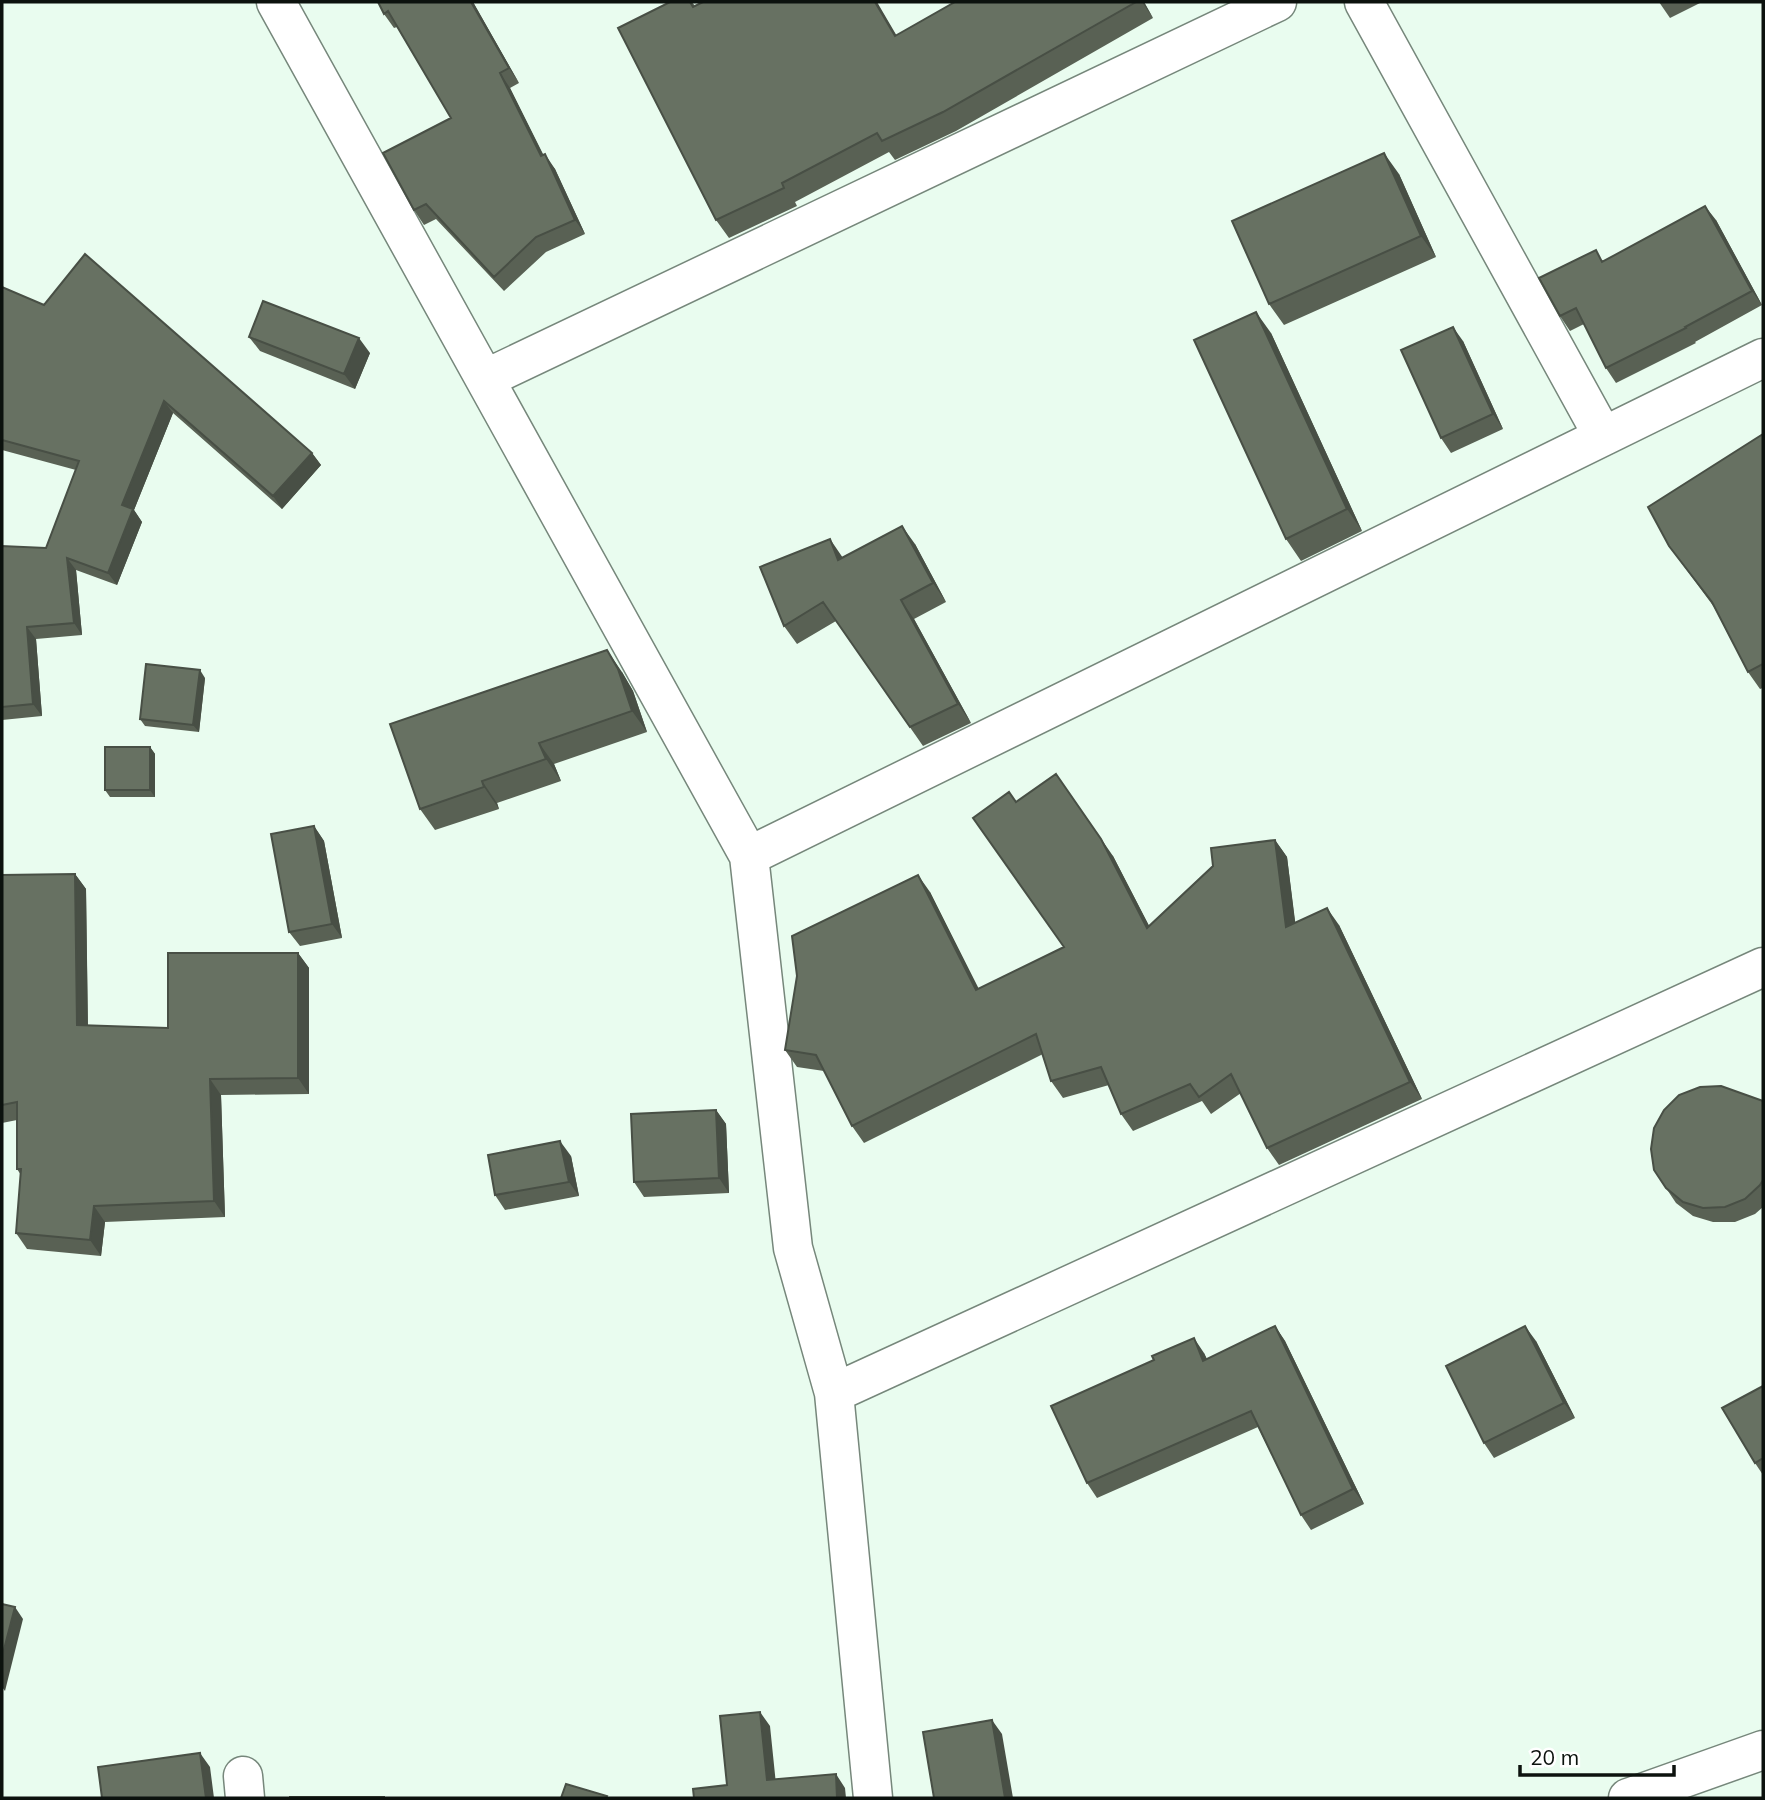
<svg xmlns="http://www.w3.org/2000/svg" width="1765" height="1800" font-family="Mulish,sans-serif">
  <rect width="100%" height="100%" fill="#e9fcef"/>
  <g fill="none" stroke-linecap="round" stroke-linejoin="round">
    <g stroke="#76877b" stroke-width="41">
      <path id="minor" d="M 276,2 L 749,856 L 793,1248 L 834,1393 L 873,1798
        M 1364,2 L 1603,436
        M 485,379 L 1277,2
        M 749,856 L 1763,358
        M 834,1393 L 1763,967
        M 243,1776 L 245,1798"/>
    </g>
    <g stroke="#76877b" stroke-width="41">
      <path id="tertiary" d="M 1628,1798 L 1763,1750"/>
    </g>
    <use href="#minor" stroke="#fff" stroke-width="38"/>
    <use href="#tertiary" stroke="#fff" stroke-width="38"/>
  </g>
  <path fill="#596154" d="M 378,2 L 473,2 L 519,83 L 510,88 L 543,155 L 555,169 L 585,234 L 546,252 L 504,291 L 436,219 L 424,225 L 414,210 L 451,118 L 397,27 L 394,28 L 384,14 Z
    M 670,2 L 692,2 L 695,6 L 897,35 L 955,2 L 1144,2 L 1153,18 L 956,131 L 895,160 L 889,152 L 795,202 L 797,206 L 729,238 L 716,220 Z
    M 1659,2 L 1702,2 L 1670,18 Z
    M 1399,174 L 1436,257 L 1284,325 L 1269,304 Z
    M 1716,220 L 1762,305 L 1695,342 L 1696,343 L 1616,383 L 1606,368 L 1584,324 L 1570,331 L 1560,316 L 1604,261 Z
    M 2,287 L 312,453 L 321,465 L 282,509 L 173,413 L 134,510 L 142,522 L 117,585 L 76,570 L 82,635 L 36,639 L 42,716 L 2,720 L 2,546 L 46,548 L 76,470 L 2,450 Z
    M 1271,333 L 1362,531 L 1301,561 L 1286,539 Z
    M 249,337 L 370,353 L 355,389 L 260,351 Z
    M 1463,341 L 1503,429 L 1451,453 L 1441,438 Z
    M 1763,434 L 1763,688 L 1760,689 L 1748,672 L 1714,607 L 1669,546 Z
    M 915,544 L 946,602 L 914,619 L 971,723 L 923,746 L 836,621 L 797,644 L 784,626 L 843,558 Z
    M 622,672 L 633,691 L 647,732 L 554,764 L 561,781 L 497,803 L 499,809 L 435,830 L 420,809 Z
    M 205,678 L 199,732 L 145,726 L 140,719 Z
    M 150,747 L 155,754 L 155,797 L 110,797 L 105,790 Z
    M 1016,802 L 1113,856 L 1149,926 L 1275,840 L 1287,857 L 1295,923 L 1339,925 L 1422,1099 L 1279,1165 L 1267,1148 L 1241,1093 L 1211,1114 L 1202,1101 L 1133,1131 L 1121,1114 L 1109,1085 L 1063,1098 L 1051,1081 L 1043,1054 L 864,1143 L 852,1126 L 824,1071 L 797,1067 L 785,1050 L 930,892 L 978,989 L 1064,947 Z
    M 314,826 L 324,841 L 342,938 L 300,946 L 289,932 Z
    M 75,874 L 86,889 L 88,1026 L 168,1028 L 298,953 L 309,968 L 309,1094 L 221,1095 L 225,1217 L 105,1222 L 101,1256 L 27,1249 L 16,1233 L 21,1175 L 17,1169 L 17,1120 L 2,1123 L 2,875 Z
    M 1763,1101 L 1763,1207 L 1755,1214 L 1735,1222 L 1713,1222 L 1693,1216 L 1676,1203 L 1654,1170 Z
    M 716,1110 L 726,1124 L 729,1193 L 644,1197 L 634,1182 Z
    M 571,1156 L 579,1196 L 505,1210 L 495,1195 Z
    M 1275,1326 L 1285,1341 L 1364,1504 L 1311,1530 L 1301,1515 L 1258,1427 L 1097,1498 L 1087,1483 L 1204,1353 L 1207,1359 Z
    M 1536,1341 L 1575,1418 L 1494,1458 L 1484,1443 Z
    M 1763,1386 L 1763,1475 L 1755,1463 Z"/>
  <path fill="#484f45" d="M 471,2 L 473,2 L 519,83 L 509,68 Z
    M 875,2 L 877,2 L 908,55 L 895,36 Z
    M 1142,2 L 1144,2 L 1153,18 Z
    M 500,73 L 510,88 L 551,170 L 541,156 Z
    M 1384,153 L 1399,174 L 1436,257 L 1421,236 Z
    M 545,154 L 555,169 L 585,234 L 575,220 Z
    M 1705,206 L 1716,220 L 1762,305 L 1752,291 Z
    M 1256,312 L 1271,333 L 1362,531 L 1347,509 Z
    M 1453,327 L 1463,341 L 1503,429 L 1493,414 Z
    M 359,338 L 370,353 L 355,389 L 344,374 Z
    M 164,401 L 173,413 L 134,510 L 142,522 L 117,585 L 108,573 L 122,505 Z
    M 312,453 L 321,465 L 282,509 L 273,496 Z
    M 902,526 L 915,544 L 946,602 L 933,583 Z
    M 830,539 L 843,558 L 838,560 Z
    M 67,558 L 76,570 L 82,635 L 74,623 Z
    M 901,600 L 914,619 L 971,723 L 958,704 Z
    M 27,627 L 36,639 L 42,716 L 33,704 Z
    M 607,650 L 622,672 L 633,691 L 647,732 L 632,711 Z
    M 200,670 L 205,678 L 199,732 L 193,725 Z
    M 539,743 L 554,764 L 561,781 L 546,759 Z
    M 150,747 L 155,754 L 155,797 L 150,790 Z
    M 482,781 L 497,803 L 499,809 L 484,787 Z
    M 1068,791 L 1113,856 L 1159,945 L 1147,928 Z
    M 314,826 L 324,841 L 342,938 L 332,924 Z
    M 1275,840 L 1287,857 L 1298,944 L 1286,927 Z
    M 75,874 L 86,889 L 88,1041 L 77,1025 Z
    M 918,875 L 930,892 L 988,1007 L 976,990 Z
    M 1327,908 L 1339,925 L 1422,1099 L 1410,1082 Z
    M 298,953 L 309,968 L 309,1094 L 298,1078 Z
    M 210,1079 L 221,1095 L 225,1217 L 214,1201 Z
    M 716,1110 L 726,1124 L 729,1193 L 719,1178 Z
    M 560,1141 L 571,1156 L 579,1196 L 569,1182 Z
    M 94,1206 L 105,1222 L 101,1256 L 90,1240 Z
    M 1275,1326 L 1285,1341 L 1364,1504 L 1353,1489 Z
    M 1525,1326 L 1536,1341 L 1575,1418 L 1564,1403 Z
    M 1194,1338 L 1204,1353 L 1214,1375 L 1203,1361 Z
    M 15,1607 L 23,1619 L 5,1691 L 2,1687 L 2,1657 Z
    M 760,1712 L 770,1726 L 777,1794 L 767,1780 Z
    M 992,1720 L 1002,1734 L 1013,1798 L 1005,1798 Z
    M 200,1753 L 210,1767 L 214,1798 L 206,1798 Z
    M 836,1774 L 845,1788 L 846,1798 L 837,1798 Z"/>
  <path fill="#677162" stroke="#484f45" stroke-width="2" d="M 378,2 L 471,2 L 509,68 L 500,73 L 541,156 L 545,154 L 575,220 L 536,237 L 494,277 L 426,204 L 414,210 L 383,153 L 451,118 L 388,11 L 384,14 Z
    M 670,2 L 690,2 L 693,7 L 703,2 L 875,2 L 895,36 L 955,2 L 1136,2 L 943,112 L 882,141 L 877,133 L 782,183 L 784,188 L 716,220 L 618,28 Z
    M 1384,153 L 1421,236 L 1269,304 L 1232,221 Z
    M 1705,206 L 1752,291 L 1685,327 L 1686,328 L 1606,368 L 1576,308 L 1560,316 L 1539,278 L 1596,250 L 1602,262 Z
    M 85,254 L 312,453 L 273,496 L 164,401 L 122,505 L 133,509 L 108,573 L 67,558 L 74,623 L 27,627 L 33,704 L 2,707 L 2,546 L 46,548 L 79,461 L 2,440 L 2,287 L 44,305 Z
    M 263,301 L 359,338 L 344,374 L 249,337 Z
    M 1256,312 L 1347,509 L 1286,539 L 1194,340 Z
    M 1453,327 L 1493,414 L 1441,438 L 1401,350 Z
    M 1763,434 L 1763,664 L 1748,672 L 1712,602 L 1669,546 L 1648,507 Z
    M 902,526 L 933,583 L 901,600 L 958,704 L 910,727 L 823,602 L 784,626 L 760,567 L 830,539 L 838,560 Z
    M 607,650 L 618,669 L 632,711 L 539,743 L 546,759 L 482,781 L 484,787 L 420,809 L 390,724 Z
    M 146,664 L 200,670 L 193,725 L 140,719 Z
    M 105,747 L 150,747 L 150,790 L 105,790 Z
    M 1056,774 L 1101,839 L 1147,928 L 1213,866 L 1211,848 L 1275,840 L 1286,927 L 1327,908 L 1410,1082 L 1267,1148 L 1231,1074 L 1199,1097 L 1190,1084 L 1121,1114 L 1101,1067 L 1051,1081 L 1036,1034 L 852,1126 L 816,1055 L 785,1050 L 797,976 L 792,936 L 918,875 L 976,990 L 1064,947 L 973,818 L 1009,792 L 1016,802 Z
    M 314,826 L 332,924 L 289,932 L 271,834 Z
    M 75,874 L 77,1025 L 168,1028 L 168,953 L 298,953 L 298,1078 L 210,1079 L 214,1201 L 94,1206 L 90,1240 L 16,1233 L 21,1169 L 17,1169 L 17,1102 L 2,1105 L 2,875 Z
    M 1721,1086 L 1763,1101 L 1763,1180 L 1760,1185 L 1745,1199 L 1725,1207 L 1703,1208 L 1683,1202 L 1666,1188 L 1654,1170 L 1651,1149 L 1654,1128 L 1664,1110 L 1679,1095 L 1700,1087 Z
    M 716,1110 L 719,1178 L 634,1182 L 631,1114 Z
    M 560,1141 L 569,1182 L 495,1195 L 488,1155 Z
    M 1275,1326 L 1353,1489 L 1301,1515 L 1251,1411 L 1087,1483 L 1051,1406 L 1154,1360 L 1152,1356 L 1194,1338 L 1203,1361 Z
    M 1525,1326 L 1564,1403 L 1484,1443 L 1446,1366 Z
    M 1763,1386 L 1763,1458 L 1755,1463 L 1722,1408 Z
    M 2,1604 L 15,1607 L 2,1657 Z
    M 760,1712 L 767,1780 L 836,1774 L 837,1798 L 694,1798 L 693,1789 L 727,1785 L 720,1716 Z
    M 992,1720 L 1005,1798 L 934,1798 L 923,1732 Z
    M 200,1753 L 206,1798 L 102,1798 L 98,1767 Z
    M 566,1784 L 607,1796 L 606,1798 L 561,1798 Z
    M 290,1797 L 384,1797 L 384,1798 L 290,1798 Z"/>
  <rect width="1765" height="1800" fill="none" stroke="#0c120e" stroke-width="7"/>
  <path d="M1520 1765v10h154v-10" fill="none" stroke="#0c120e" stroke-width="3.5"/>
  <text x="1530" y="1765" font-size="21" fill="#0c120e" stroke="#ffffff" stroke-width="5" paint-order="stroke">20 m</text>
</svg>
